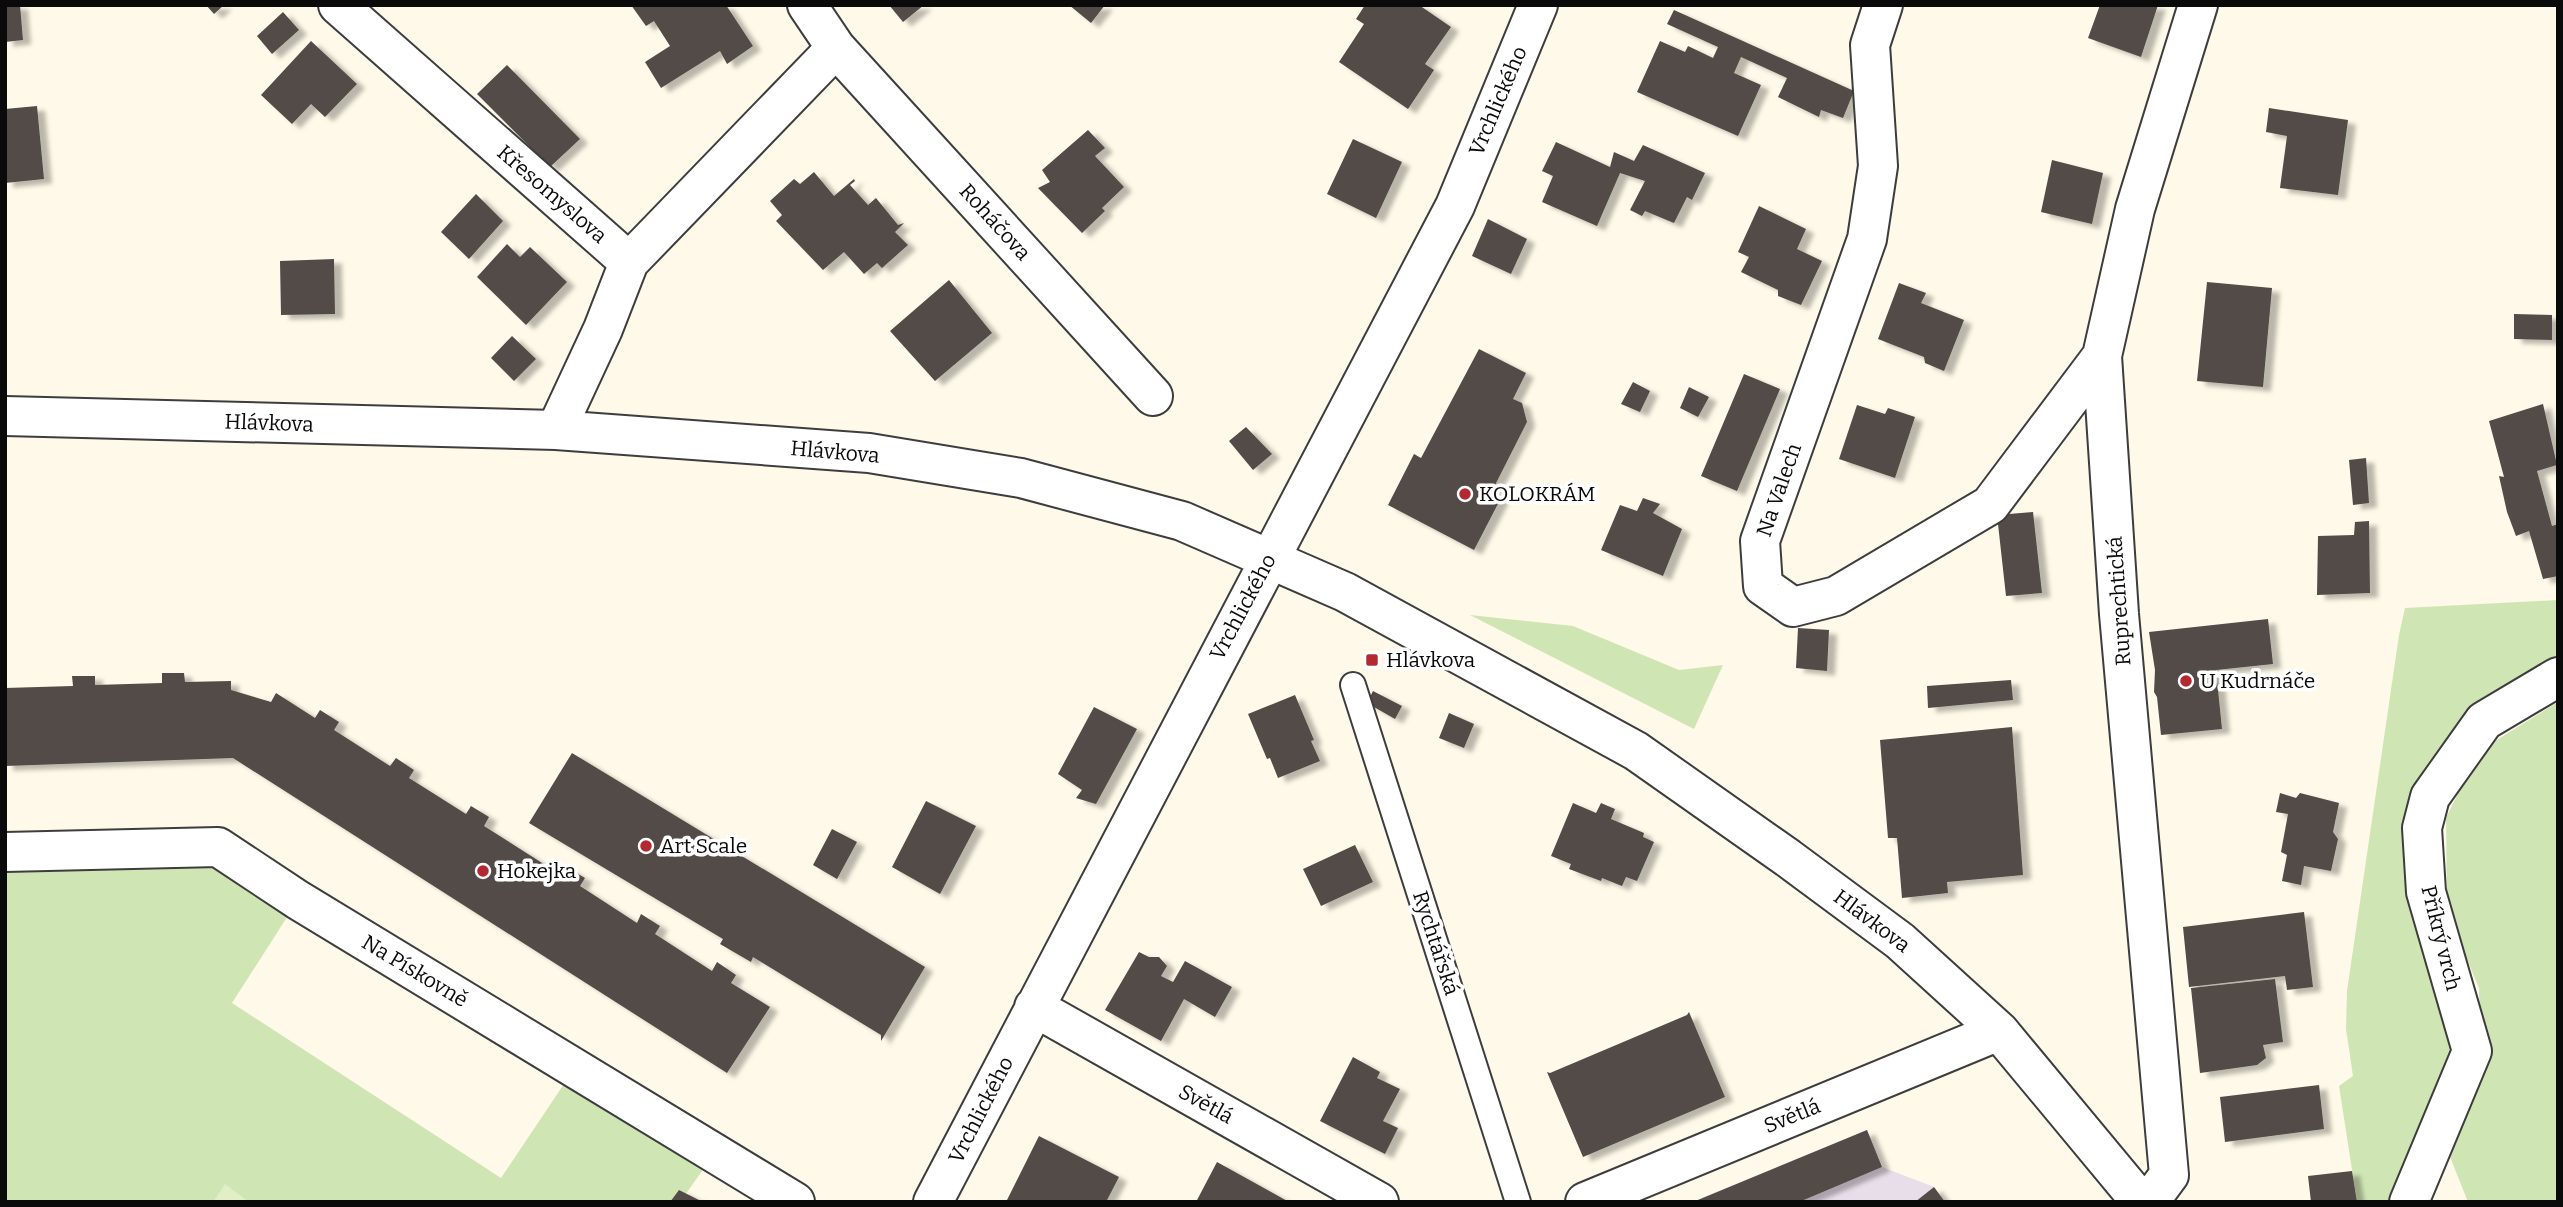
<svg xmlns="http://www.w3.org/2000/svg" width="2563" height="1207" font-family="Bitter,serif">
  <defs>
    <filter id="shadow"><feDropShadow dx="8" dy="4.5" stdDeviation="2" flood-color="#0004"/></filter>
  </defs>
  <rect width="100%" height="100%" fill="#fef9e8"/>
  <path fill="#e8dee9" d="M 1867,1130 L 1882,1167 L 1934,1187 L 1945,1202 L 1692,1202 Z"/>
  <path fill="#cfe6b4" d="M 2558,600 L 2558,658 L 2427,789 L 2456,1025 L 2453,1076 L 2397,1202 L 2357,1202 L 2339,1086 L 2353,1076 L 2346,1029 L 2347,991 L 2399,635 L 2405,608 Z
    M 1470,615 L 1573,626 L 1679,670 L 1723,665 L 1694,729 Z
    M 2558,702 L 2558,1202 L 2468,1202 L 2450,1157 L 2481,1080 L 2479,988 L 2447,911 L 2446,818 L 2479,751 Z
    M 217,864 L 298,900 L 232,1003 L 501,1178 L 566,1081 L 707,1164 L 680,1202 L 5,1202 L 5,868 Z"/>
  <path fill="#e1eec6" d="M 225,1184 L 249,1202 L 213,1202 Z"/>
  <path fill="#524b47" filter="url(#shadow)" d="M 5,5 L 20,5 L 23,40 L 5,42 Z
    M 206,5 L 224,5 L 214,14 Z
    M 631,5 L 726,5 L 753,46 L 727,64 L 720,51 L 661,88 L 645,62 L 670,46 L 654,21 L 646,26 Z
    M 889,5 L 924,5 L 903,22 Z
    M 1069,5 L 1105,5 L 1091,23 Z
    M 1365,5 L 1419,5 L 1451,27 L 1425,64 L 1434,70 L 1408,109 L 1339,62 L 1364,24 L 1356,19 Z
    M 2100,5 L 2158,5 L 2141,57 L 2088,38 Z
    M 1674,10 L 1854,91 L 1843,118 L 1821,110 L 1819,117 L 1778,97 L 1787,78 L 1741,57 L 1734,73 L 1761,85 L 1738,136 L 1637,92 L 1660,41 L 1685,52 L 1688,46 L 1713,58 L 1718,47 L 1667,24 Z
    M 283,12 L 299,30 L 272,54 L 257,36 Z
    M 311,41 L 357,84 L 325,117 L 311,104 L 292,124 L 261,95 Z
    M 507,65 L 580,139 L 550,167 L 477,94 Z
    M 37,106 L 44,179 L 5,183 L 5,109 Z
    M 2269,108 L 2348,120 L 2338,195 L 2280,188 L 2287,136 L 2266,132 Z
    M 1088,130 L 1105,148 L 1095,156 L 1124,187 L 1102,208 L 1105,211 L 1082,233 L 1038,188 L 1050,182 L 1042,170 Z
    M 1353,139 L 1402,162 L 1376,218 L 1327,194 Z
    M 1556,142 L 1610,167 L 1614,152 L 1634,161 L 1643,145 L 1705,173 L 1692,200 L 1687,197 L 1674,223 L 1645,211 L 1642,216 L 1630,210 L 1645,181 L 1620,173 L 1597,226 L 1542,202 L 1553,176 L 1542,171 Z
    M 2052,160 L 2103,173 L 2092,224 L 2041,212 Z
    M 814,172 L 834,196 L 854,179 L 855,181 L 850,185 L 868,205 L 876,198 L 898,225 L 904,223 L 895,232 L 908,245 L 882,268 L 877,263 L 864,274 L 844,252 L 823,270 L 776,221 L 782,215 L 770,201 L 794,179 L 800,184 Z
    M 476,194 L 503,221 L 469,259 L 441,232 Z
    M 1759,206 L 1806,229 L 1797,249 L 1822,261 L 1801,305 L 1778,296 L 1778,290 L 1741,272 L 1749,257 L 1738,252 Z
    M 1488,219 L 1527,239 L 1511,274 L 1472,256 Z
    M 507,244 L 520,257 L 530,247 L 567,282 L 526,325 L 477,277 Z
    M 334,259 L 335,314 L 281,315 L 280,261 Z
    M 949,280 L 992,333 L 935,381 L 890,331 Z
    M 2207,282 L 2272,288 L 2263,387 L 2197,381 Z
    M 1899,283 L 1926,293 L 1921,303 L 1964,320 L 1944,371 L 1925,363 L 1924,357 L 1878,339 Z
    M 2514,314 L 2552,315 L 2552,340 L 2514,339 Z
    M 512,336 L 536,359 L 514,381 L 491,358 Z
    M 1479,349 L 1526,373 L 1513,399 L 1522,403 L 1527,422 L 1491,493 L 1501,498 L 1474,550 L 1388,505 L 1414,454 L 1421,458 Z
    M 1744,374 L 1780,389 L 1737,491 L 1701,476 Z
    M 1633,382 L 1650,391 L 1640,412 L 1621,404 Z
    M 1689,387 L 1709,397 L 1698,417 L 1680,408 Z
    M 2543,404 L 2557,465 L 2537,471 L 2552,526 L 2558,524 L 2558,576 L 2543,579 L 2529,531 L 2516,536 L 2507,512 L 2499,476 L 2504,477 L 2489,421 Z
    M 1857,405 L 1885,414 L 1888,408 L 1915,417 L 1895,478 L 1839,459 Z
    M 1246,427 L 1272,454 L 1253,470 L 1229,441 Z
    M 2366,458 L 2369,503 L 2353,505 L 2349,460 Z
    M 1643,498 L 1660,504 L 1653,513 L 1682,529 L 1663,576 L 1601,550 L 1620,505 L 1637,511 Z
    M 2033,512 L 2042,593 L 2006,596 L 1997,515 Z
    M 2369,521 L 2370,593 L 2317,595 L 2318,536 L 2354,535 L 2355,522 Z
    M 2268,619 L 2273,664 L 2216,670 L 2222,729 L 2161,735 L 2157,697 L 2154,692 L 2155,670 L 2149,632 Z
    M 1798,628 L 1829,630 L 1827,671 L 1796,668 Z
    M 162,673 L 184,673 L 185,682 L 231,681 L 231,690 L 271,702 L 276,693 L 315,718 L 320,710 L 339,722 L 334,730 L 390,766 L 396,758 L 414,770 L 409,778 L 466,814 L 471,806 L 489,817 L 484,826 L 561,875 L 566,867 L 585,878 L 580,886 L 637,923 L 641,914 L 660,926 L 655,934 L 712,971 L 717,962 L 736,975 L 731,983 L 770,1007 L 727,1073 L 233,758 L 5,766 L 5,688 L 73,686 L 72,676 L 95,676 L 95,685 L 162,683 Z
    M 2011,680 L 2013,700 L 1928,708 L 1927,686 Z
    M 1373,691 L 1402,706 L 1395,719 L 1367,703 Z
    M 1295,695 L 1314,740 L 1311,741 L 1320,761 L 1278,778 L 1270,758 L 1267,759 L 1248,714 Z
    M 1094,707 L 1137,729 L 1096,804 L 1076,798 L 1082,790 L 1058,774 Z
    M 1449,713 L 1474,724 L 1464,748 L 1439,738 Z
    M 2012,727 L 2023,875 L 1947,882 L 1948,893 L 1902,898 L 1897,838 L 1888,838 L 1880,740 Z
    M 572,753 L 925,967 L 881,1041 L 881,1035 L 753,957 L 751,962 L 720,944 L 723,939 L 529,823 Z
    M 2280,793 L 2296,798 L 2300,793 L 2339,803 L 2333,832 L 2338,839 L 2331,871 L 2304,866 L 2301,885 L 2282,881 L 2287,855 L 2281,852 L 2288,814 L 2276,812 Z
    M 926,801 L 976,826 L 940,894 L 892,867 Z
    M 1573,803 L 1596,813 L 1601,803 L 1615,809 L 1611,819 L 1644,833 L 1643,837 L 1654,842 L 1637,881 L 1626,877 L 1622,886 L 1602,878 L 1601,881 L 1569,869 L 1571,864 L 1551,856 Z
    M 832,829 L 857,842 L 837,879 L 813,865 Z
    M 1355,845 L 1373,882 L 1321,906 L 1303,869 Z
    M 2304,912 L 2313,987 L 2287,990 L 2285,976 L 2189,987 L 2183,927 Z
    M 1139,952 L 1149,957 L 1159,957 L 1167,966 L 1161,976 L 1173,982 L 1185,961 L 1232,987 L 1215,1017 L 1184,999 L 1161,1041 L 1105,1010 Z
    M 2275,979 L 2283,1042 L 2263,1045 L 2266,1058 L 2257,1065 L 2200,1073 L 2191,988 Z
    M 1689,1012 L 1725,1097 L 1583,1157 L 1547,1072 L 1550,1073 L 1687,1015 Z
    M 1353,1057 L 1380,1072 L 1377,1078 L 1400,1089 L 1383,1121 L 1398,1128 L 1385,1154 L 1320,1121 Z
    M 2319,1085 L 2324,1129 L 2225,1142 L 2220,1097 Z
    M 1867,1130 L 1882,1167 L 1799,1202 L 1693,1202 Z
    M 1039,1136 L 1119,1177 L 1106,1202 L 1006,1202 Z
    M 1217,1162 L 1289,1202 L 1196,1202 Z
    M 2352,1171 L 2357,1202 L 2311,1202 L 2308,1176 Z
    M 1934,1187 L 1945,1202 L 1915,1202 Z
    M 679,1190 L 703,1202 L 670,1202 Z"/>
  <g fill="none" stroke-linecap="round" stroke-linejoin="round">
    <g stroke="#3d3d3d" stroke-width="28">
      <path id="lane" d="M 1353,685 L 1518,1202"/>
    </g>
    <g stroke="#3d3d3d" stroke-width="42">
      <path id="street" d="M 338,5 L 629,262 L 603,329 L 556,430
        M 807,5 L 836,48 L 1153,396
        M 1883,5 L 1870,45 L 1878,166 L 1867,239 L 1760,541 L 1763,586 L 1793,607 L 1836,596 L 1990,505 L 2102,356
        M 629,262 L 836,48
        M 5,416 L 556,430 L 869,453 L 1021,478 L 1182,521 L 1345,592 L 1636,751 L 1788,858 L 1900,941 L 1999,1031 L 2141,1202
        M 5,852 L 218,847 L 298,900 L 795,1202
        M 1034,1007 L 1379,1202
        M 933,1202 L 1455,206 L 1538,5
        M 1585,1202 L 1999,1031
        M 2149,1202 L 2169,1175 L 2119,614 L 2102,356 L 2135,209 L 2198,5
        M 2409,1202 L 2472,1051 L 2426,892 L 2422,828 L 2430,797 L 2484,721 L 2558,677"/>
    </g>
    <use href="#lane" stroke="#fff" stroke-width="24"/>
    <use href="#street" stroke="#fff" stroke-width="38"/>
  </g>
  <g fill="#b32932" stroke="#fff" stroke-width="2.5">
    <circle cx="1465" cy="494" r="7"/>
    <rect x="1365" y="653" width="14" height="14" rx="3.5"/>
    <circle cx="2186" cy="681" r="7"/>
    <circle cx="646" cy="846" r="7"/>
    <circle cx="483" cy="871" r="7"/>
  </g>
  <g text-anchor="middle" stroke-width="7" stroke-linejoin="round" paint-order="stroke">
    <g font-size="21" fill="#0a0a0a" stroke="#fff">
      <text transform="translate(1498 101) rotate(-67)" y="7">Vrchlického</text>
      <text transform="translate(552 194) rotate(41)" y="7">Křesomyslova</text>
      <text transform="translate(995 222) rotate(48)" y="7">Roháčova</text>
      <text transform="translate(269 423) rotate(2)" y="7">Hlávkova</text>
      <text transform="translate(835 452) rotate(5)" y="7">Hlávkova</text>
      <text transform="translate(1779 490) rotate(-71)" y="7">Na Valech</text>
      <text transform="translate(2119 601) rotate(-94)" y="7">Ruprechtická</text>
      <text transform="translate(1243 607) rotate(-62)" y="7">Vrchlického</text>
      <text transform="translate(1872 921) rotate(37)" y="7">Hlávkova</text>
      <text transform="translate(2441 938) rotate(76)" y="7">Příkrý vrch</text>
      <text transform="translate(1436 943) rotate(72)" y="7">Rychtářská</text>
      <text transform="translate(415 971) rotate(31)" y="7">Na Pískovně</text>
      <text transform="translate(1206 1104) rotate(29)" y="7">Světlá</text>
      <text transform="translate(981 1110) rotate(-63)" y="7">Vrchlického</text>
      <text transform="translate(1792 1116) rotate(-22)" y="7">Světlá</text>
    </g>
    <g font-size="21" fill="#0a0a0a" stroke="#fff" text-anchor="start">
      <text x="1479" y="501">KOLOKRÁM</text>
      <text x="1386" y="667">Hlávkova</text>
      <text x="2200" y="688">U Kudrnáče</text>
      <text x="660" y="853">Art Scale</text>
      <text x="497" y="878">Hokejka</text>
    </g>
  </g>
  <rect width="2563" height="1207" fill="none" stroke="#0a0a0a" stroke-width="14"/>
</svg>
